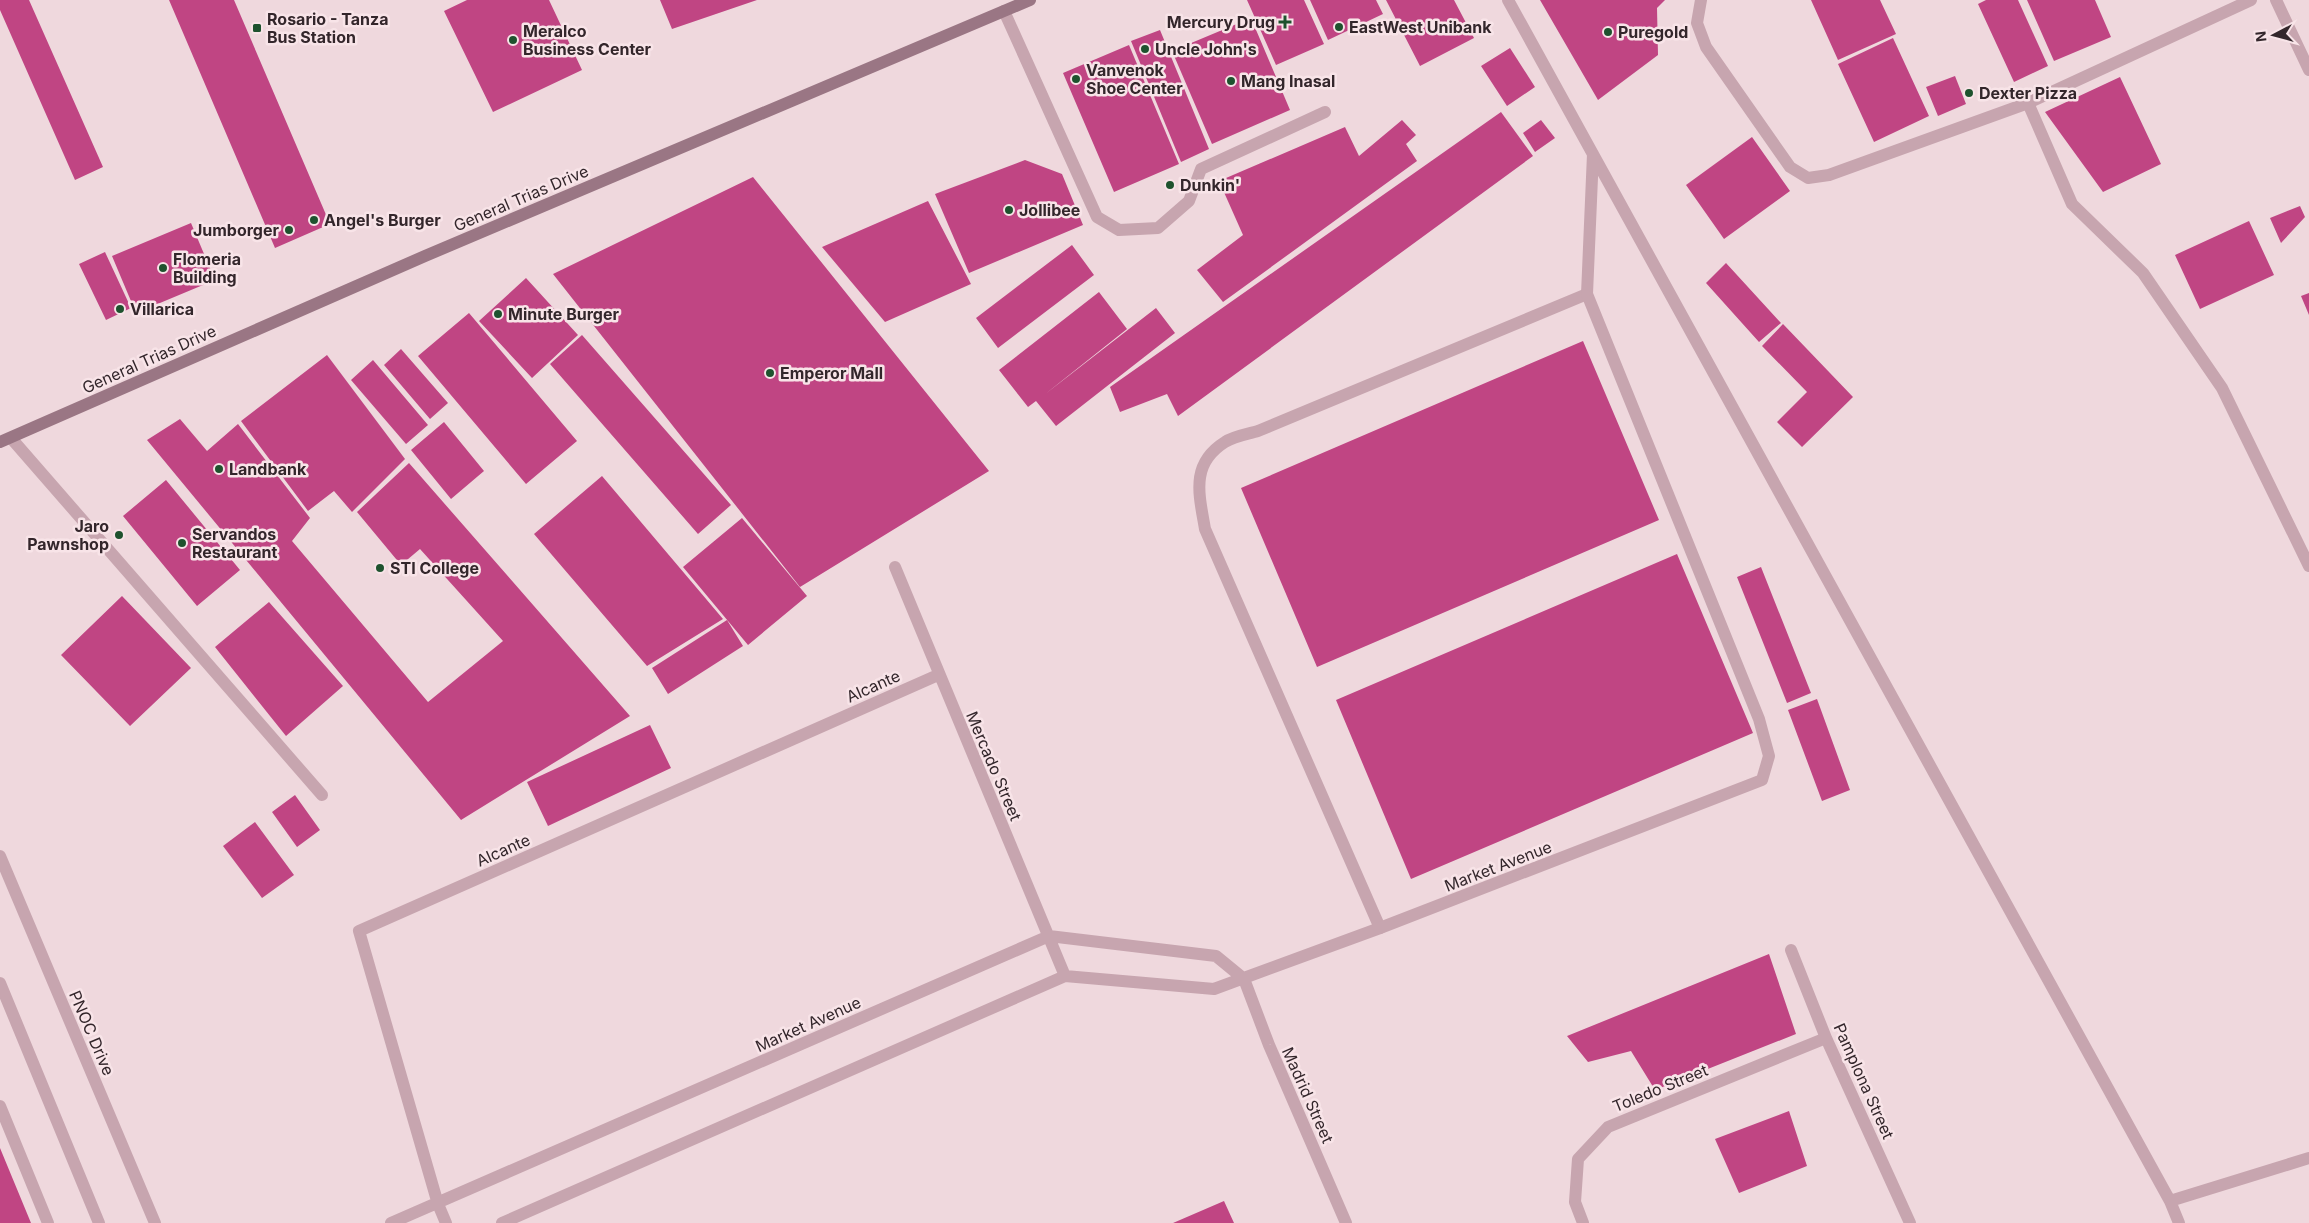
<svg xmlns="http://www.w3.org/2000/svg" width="2309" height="1223" font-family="Inter,sans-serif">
  <rect width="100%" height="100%" fill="#efd8dd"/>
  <path fill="#c04583" d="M 0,0 L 29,0 L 103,167 L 75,180 L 0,10 Z
    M 169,0 L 234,0 L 330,224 L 275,248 Z
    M 467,0 L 549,0 L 582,70 L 493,112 L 444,11 Z
    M 660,0 L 757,0 L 672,29 Z
    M 1247,0 L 1304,0 L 1324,44 L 1276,65 Z
    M 1310,0 L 1376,0 L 1383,14 L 1328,40 Z
    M 1386,0 L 1454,0 L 1474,38 L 1420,66 Z
    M 1540,0 L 1665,0 L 1657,8 L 1658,55 L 1598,100 Z
    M 1811,0 L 1880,0 L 1896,34 L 1838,60 Z
    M 1986,0 L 2018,0 L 2048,66 L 2014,82 L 1978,4 Z
    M 2027,0 L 2095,0 L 2111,37 L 2054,61 Z
    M 1251,18 L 1290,110 L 1212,144 L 1172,51 Z
    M 1160,30 L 1209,149 L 1181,162 L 1131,41 Z
    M 1893,38 L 1929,116 L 1874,142 L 1838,64 Z
    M 1129,45 L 1179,164 L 1114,192 L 1063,73 Z
    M 1510,48 L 1535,87 L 1507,106 L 1481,66 Z
    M 1955,76 L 1966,104 L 1938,116 L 1926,87 Z
    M 2120,77 L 2161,164 L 2103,192 L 2045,112 Z
    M 1501,112 L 1533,156 L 1178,416 L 1167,394 L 1120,412 L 1110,387 Z
    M 1402,120 L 1416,135 L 1406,144 L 1417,161 L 1223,302 L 1197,270 L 1243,235 L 1219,181 L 1345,127 L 1359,156 Z
    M 1541,120 L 1555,138 L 1535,152 L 1523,133 Z
    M 1752,137 L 1790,191 L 1724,239 L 1686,185 Z
    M 1025,160 L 1062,174 L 1083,225 L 969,273 L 935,194 Z
    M 753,177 L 989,471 L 800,587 L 553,274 Z
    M 928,201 L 971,284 L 885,322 L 822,247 Z
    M 2300,206 L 2305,217 L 2281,243 L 2270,218 Z
    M 2249,221 L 2274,275 L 2200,309 L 2175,255 Z
    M 191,223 L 215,280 L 136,313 L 112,256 Z
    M 1072,245 L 1094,275 L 998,348 L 976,318 Z
    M 105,252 L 131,308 L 106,320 L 79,264 Z
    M 1726,263 L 1781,323 L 1759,342 L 1706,283 Z
    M 526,278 L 578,335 L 532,378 L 479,321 Z
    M 1099,292 L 1127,329 L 1044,395 L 1156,308 L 1175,333 L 1056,426 L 1036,401 L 1028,407 L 999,370 Z
    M 2309,293 L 2309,315 L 2301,296 Z
    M 469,313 L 577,441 L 526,484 L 418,356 Z
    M 1783,324 L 1853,397 L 1802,447 L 1777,422 L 1807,392 L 1762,346 Z
    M 582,335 L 731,505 L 698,534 L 550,364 Z
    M 1583,341 L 1659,520 L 1317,667 L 1241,488 Z
    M 401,349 L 448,403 L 430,419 L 384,365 Z
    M 327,355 L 405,459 L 352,512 L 334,491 L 308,511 L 241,421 Z
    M 373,360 L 428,425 L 406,444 L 351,380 Z
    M 180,419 L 207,451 L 238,424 L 310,518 L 292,541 L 428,702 L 503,641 L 420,549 L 401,565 L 357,512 L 409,463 L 630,716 L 461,820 L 147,440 Z
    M 444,422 L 484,471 L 451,499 L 411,450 Z
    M 602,476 L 723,619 L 647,666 L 534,534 Z
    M 166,480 L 240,570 L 197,606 L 123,516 Z
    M 742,518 L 807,596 L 748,645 L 683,567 Z
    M 1677,554 L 1753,733 L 1411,879 L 1336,700 Z
    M 1761,567 L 1811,693 L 1787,703 L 1737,577 Z
    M 122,596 L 191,668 L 130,726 L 61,655 Z
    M 269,602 L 343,686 L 286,736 L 215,647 Z
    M 727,620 L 743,646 L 668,694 L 652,668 Z
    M 1817,699 L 1850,790 L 1822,801 L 1788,710 Z
    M 650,725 L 671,768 L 548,826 L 527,782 Z
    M 295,795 L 320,830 L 297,847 L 272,812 Z
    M 255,822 L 294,875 L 262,898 L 223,846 Z
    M 1769,954 L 1796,1034 L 1655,1090 L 1631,1051 L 1588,1062 L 1567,1036 Z
    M 1789,1111 L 1807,1166 L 1739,1193 L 1715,1139 Z
    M 0,1148 L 31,1223 L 0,1223 Z
    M 1224,1201 L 1234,1223 L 1173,1223 Z"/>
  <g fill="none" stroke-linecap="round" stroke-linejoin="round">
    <path stroke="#c7a5af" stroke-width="12" d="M 1004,11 L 1097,217 L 1119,230 L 1158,228 L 1189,201 L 1201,169 L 1325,112
      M 1380,928 L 1205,529 C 1199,494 1190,464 1225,442 C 1234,436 1248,434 1258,431 L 1587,294
      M 0,1106 L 48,1223"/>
    <path stroke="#c7a5af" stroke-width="12" d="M 1508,0 L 2170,1201 L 2179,1223
      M 1701,0 L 1697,23 L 1706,47 L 1790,167 L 1808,178 L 1829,175 L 2028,103 L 2251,0
      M 2276,0 L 2309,70
      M 2028,103 L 2072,204 L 2143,273 L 2222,388 L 2309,566
      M 11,438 L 322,795
      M 895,567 L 1065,976
      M 0,856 L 155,1223
      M 1791,950 L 1826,1038 L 1910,1223
      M 1244,979 L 1269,1045 L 1346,1223
      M 0,983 L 99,1223
      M 2170,1201 L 2309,1158
      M 391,1223 L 1049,936 L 1216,956 L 1244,979
      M 446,1223 L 438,1204 L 359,931 L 938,675
      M 502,1223 L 1065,976 L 1214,989 L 1380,928 L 1762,780 L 1769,756 L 1759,719 L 1587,294 L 1593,154
      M 1583,1223 L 1575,1202 L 1578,1159 L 1608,1127 L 1826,1038"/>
    <path stroke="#9a7684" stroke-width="12" d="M 0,442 L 425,256 L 1030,0"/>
  </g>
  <g fill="#1e522e" stroke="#f8e4e8" stroke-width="2">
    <path d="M1282.5 14.5h5v5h5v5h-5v5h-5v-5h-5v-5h5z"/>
    <circle cx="1339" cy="27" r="5"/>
    <rect x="252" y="23" width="10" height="10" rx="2.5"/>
    <circle cx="1608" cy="32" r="5"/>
    <circle cx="513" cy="40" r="5"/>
    <circle cx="1145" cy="49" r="5"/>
    <circle cx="1076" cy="79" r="5"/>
    <circle cx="1231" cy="81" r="5"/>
    <circle cx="1969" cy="93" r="5"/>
    <circle cx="1170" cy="185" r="5"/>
    <circle cx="1009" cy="210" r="5"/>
    <circle cx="314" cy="220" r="5"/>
    <circle cx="289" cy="230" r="5"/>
    <circle cx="163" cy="268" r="5"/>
    <circle cx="120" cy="309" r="5"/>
    <circle cx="498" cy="314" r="5"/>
    <circle cx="770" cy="373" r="5"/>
    <circle cx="219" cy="469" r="5"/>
    <circle cx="119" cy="535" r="5"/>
    <circle cx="182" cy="543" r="5"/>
    <circle cx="380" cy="568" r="5"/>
  </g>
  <g text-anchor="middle" stroke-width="5" stroke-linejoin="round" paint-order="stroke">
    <g font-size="16" font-weight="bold" fill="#33262b" stroke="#f8e4e8" text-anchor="start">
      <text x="267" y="25">Rosario - Tanza<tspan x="267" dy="18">Bus Station</tspan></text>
      <text x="1275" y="28" text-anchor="end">Mercury Drug</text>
      <text x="1349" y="33">EastWest Unibank</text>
      <text x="523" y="37">Meralco<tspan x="523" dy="18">Business Center</tspan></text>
      <text x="1618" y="38">Puregold</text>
      <text x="1155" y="55">Uncle John's</text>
      <text x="1086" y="76">Vanvenok<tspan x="1086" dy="18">Shoe Center</tspan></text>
      <text x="1241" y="87">Mang Inasal</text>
      <text x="1979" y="99">Dexter Pizza</text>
      <text x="1180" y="191">Dunkin'</text>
      <text x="1019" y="216">Jollibee</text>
      <text x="324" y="226">Angel's Burger</text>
      <text x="279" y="236" text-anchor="end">Jumborger</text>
      <text x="173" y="265">Flomeria<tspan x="173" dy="18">Building</tspan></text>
      <text x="130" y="315">Villarica</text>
      <text x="508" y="320">Minute Burger</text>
      <text x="780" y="379">Emperor Mall</text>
      <text x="229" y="475">Landbank</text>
      <text x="109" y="532" text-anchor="end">Jaro<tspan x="109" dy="18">Pawnshop</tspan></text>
      <text x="192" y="540">Servandos<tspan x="192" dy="18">Restaurant</tspan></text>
      <text x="390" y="574">STI College</text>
    </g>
    <g font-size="16" fill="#33262b" stroke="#f8e4e8">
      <text transform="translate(521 198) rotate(-23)" y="6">General Trias Drive</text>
      <text transform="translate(149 359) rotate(-24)" y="6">General Trias Drive</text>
      <text transform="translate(873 686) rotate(-24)" y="6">Alcante</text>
      <text transform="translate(994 766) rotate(67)" y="6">Mercado Street</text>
      <text transform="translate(503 850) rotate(-24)" y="6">Alcante</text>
      <text transform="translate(1498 866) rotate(-21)" y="6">Market Avenue</text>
      <text transform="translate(808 1024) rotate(-24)" y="6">Market Avenue</text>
      <text transform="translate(92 1033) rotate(67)" y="6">PNOC Drive</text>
      <text transform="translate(1864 1081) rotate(66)" y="6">Pamplona Street</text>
      <text transform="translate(1660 1088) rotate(-22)" y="6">Toledo Street</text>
      <text transform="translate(1308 1095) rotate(66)" y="6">Madrid Street</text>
    </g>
  </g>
  <g transform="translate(2274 35) rotate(264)" stroke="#f8e4e8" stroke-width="4" paint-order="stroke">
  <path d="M0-4L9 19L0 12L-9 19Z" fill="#33262b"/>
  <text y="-8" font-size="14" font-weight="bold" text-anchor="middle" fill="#33262b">N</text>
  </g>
</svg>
